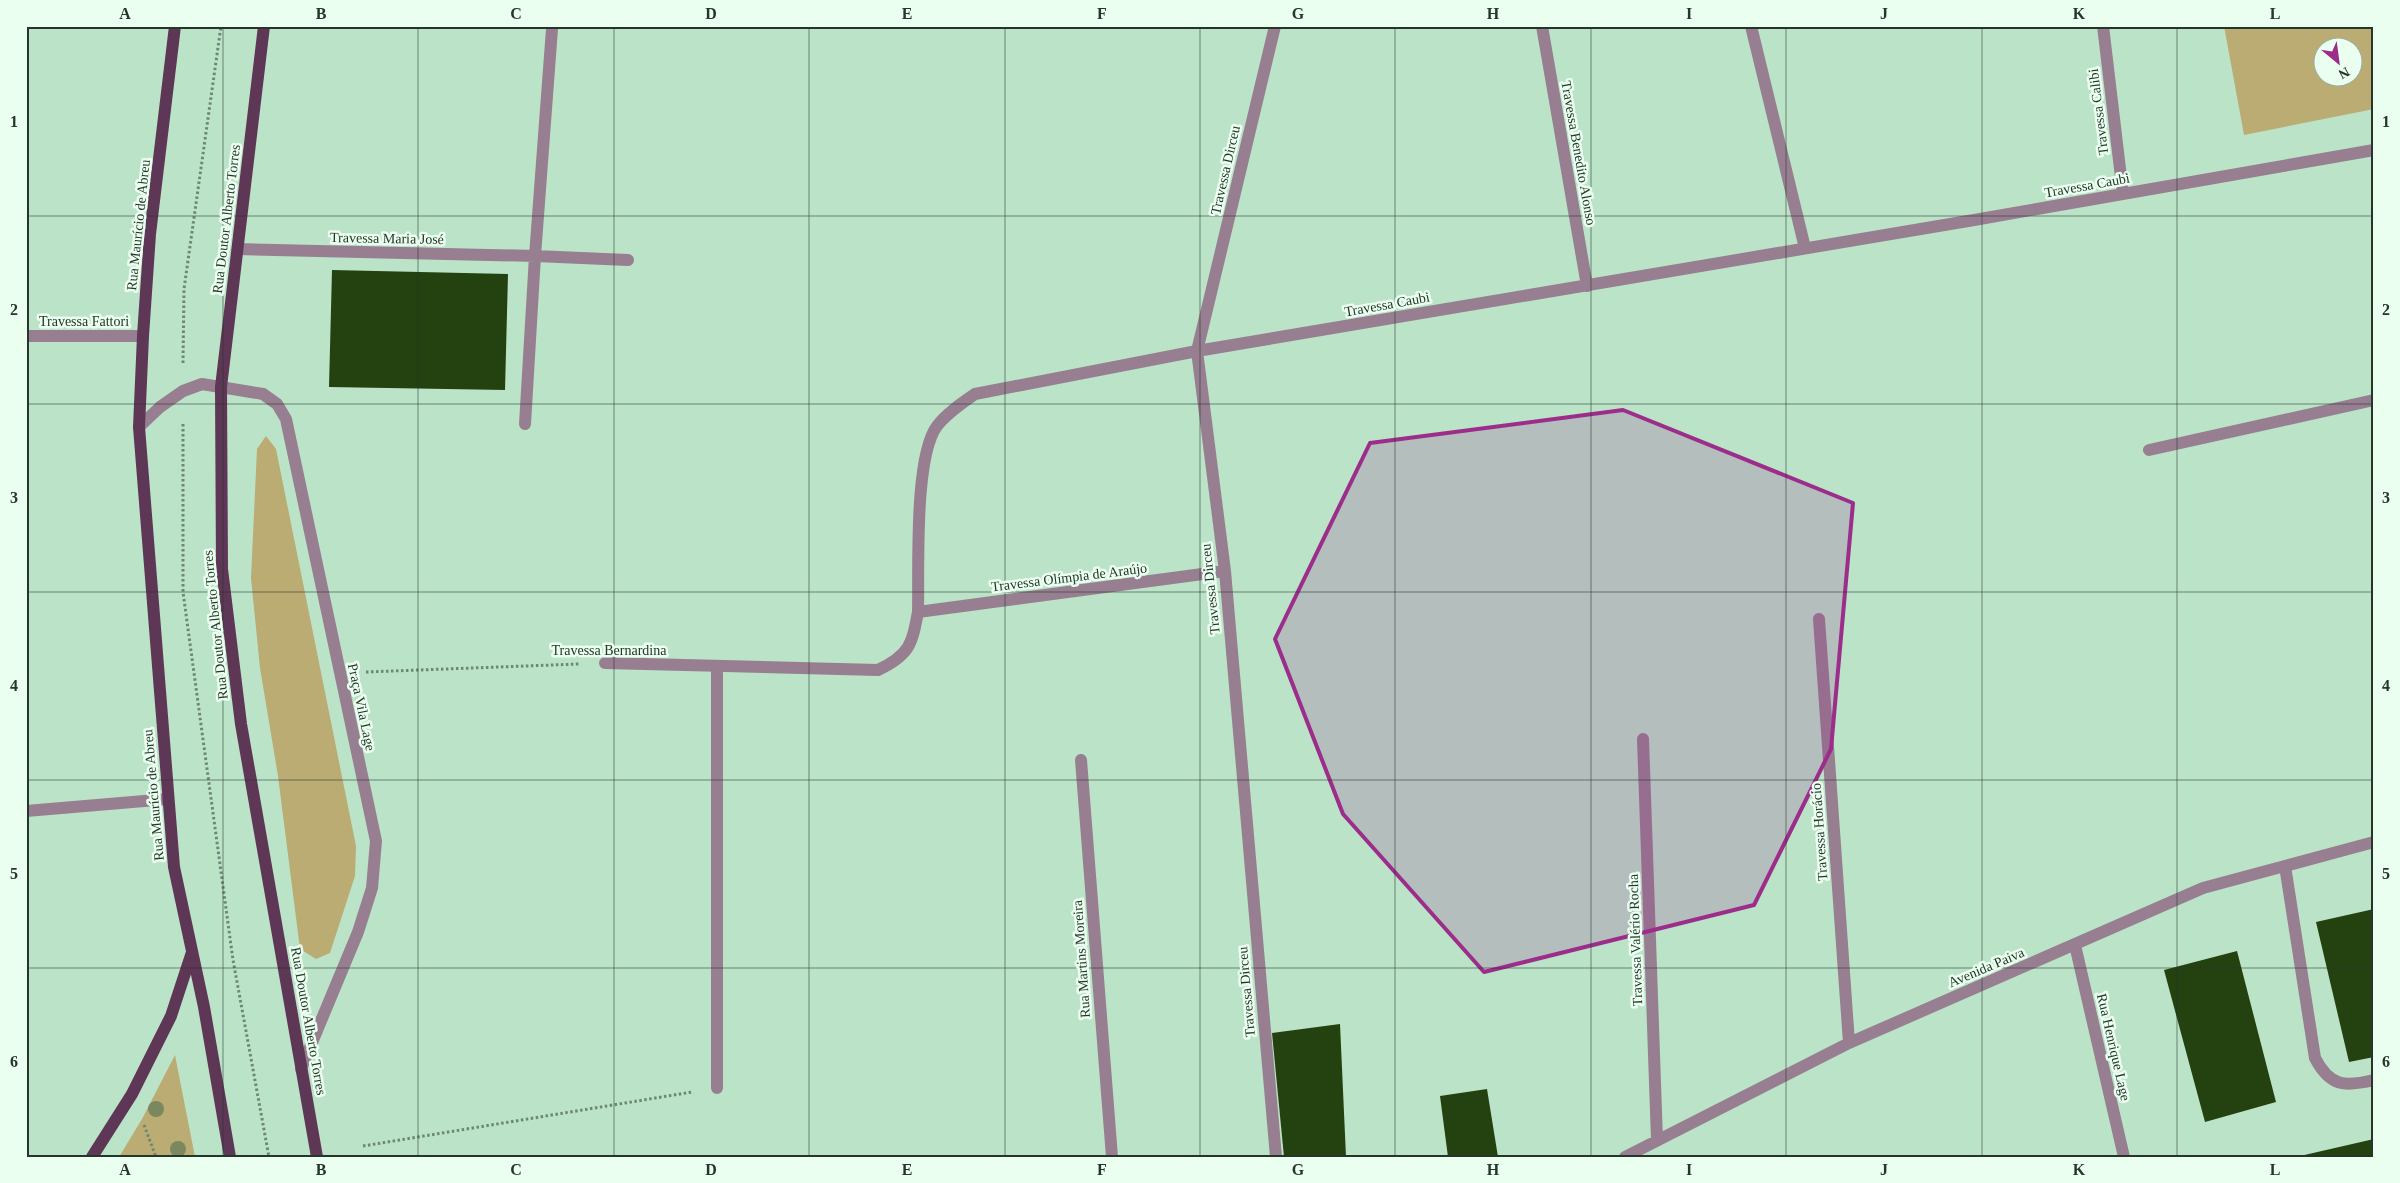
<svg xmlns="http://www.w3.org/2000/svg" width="2400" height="1183" font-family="'Times New Roman',serif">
  <rect width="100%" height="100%" fill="#bbe3c8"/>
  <path fill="#bbac73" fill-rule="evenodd" d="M 2224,26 L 2374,26 L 2374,109 L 2244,135 ZM 2322,48 L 2352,48 L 2352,78 L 2322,78 Z
    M 266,436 L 276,449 L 356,846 L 355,876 L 330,953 L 316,959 L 300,949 L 278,776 L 260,668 L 251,578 L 257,449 Z
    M 175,1055 L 195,1157 L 119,1157 L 142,1119 Z"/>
  <path fill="#244210" d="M 332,270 L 508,274 L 505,390 L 329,387 Z
    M 2374,909 L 2374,1057 L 2349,1062 L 2316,922 Z
    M 2237,951 L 2276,1102 L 2205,1122 L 2164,970 Z
    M 1340,1024 L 1346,1157 L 1284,1157 L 1272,1033 Z
    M 1487,1089 L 1498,1157 L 1448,1157 L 1440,1096 Z
    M 2374,1139 L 2374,1157 L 2300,1157 L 2300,1156 Z"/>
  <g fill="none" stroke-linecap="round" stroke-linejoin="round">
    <path stroke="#6c8875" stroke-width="3" stroke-dasharray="2.5 2.5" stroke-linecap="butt" d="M 183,363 L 184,289 L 221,26
      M 183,424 L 183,592 L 233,960 L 269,1157
      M 366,672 L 579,664
      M 144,1125 L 156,1157
      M 363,1146 L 692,1092"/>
    <path stroke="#977f91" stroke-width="12" d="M 1275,26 L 1197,351 L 1225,571 L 1276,1157
      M 1542,26 L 1587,286
      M 1751,26 L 1805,248
      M 2103,26 L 2123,194
      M 238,249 L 535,256 L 628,260
      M 26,336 L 143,336
      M 525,424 L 535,256 L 552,29
      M 139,427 L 160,407 L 183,391 L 202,384 L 263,394 L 277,404 L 286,419 L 376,841 L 372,888 L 358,932 L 301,1069
      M 2149,450 L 2374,400
      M 918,612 L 1225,571
      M 1819,619 L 1849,1043
      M 605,663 L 878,670 C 910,655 912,644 918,612 C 919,569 914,457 937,426 C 947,413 962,403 975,394 L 1197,351 L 1974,220 L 2374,150
      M 1643,739 L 1657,1140
      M 1081,760 L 1112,1157
      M 26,811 L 168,799
      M 2285,866 L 2315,1058 C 2330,1087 2345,1087 2374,1080
      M 2075,945 L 2124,1157
      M 717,1088 L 717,666
      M 1625,1157 L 1849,1043 L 2203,888 L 2374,842"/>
    <path stroke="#5e3756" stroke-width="12" d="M 175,26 L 150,234 L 143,336 L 139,427 L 174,867 L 204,1007 L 230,1157
      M 264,26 L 221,387 L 222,569 L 241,724 L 317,1157
      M 92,1157 L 132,1094 L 171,1016 L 192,952"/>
  </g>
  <g fill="#7b875e">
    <circle cx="156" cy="1109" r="8"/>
    <circle cx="178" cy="1149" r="8"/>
  </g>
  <path fill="#9d2d8b" fill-opacity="0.2" stroke="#9d2d8b" stroke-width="4" stroke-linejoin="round" d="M 1623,410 L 1853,503 L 1831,749 L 1754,905 L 1484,972 L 1343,814 L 1275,639 L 1370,443 Z"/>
  <path fill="none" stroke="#25352a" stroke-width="1" stroke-opacity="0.55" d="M 223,26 L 223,1157M 418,26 L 418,1157M 614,26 L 614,1157M 809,26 L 809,1157M 1005,26 L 1005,1157M 1200,26 L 1200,1157M 1395,26 L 1395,1157M 1591,26 L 1591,1157M 1786,26 L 1786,1157M 1982,26 L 1982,1157M 2177,26 L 2177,1157M 26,216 L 2374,216M 26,404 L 2374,404M 26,592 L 2374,592M 26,780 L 2374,780M 26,968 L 2374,968"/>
  <g text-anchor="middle" stroke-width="5" stroke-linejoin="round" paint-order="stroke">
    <g font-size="14" fill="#25352a" stroke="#ebfff0">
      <text transform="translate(2098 112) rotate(-97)" y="5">Travessa Calibi</text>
      <text transform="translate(1579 153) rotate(80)" y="5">Travessa Benedito Alonso</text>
      <text transform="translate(1225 170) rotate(-77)" y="5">Travessa Dirceu</text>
      <text transform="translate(2087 185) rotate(-10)" y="5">Travessa Caubi</text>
      <text transform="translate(226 219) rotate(-83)" y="5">Rua Doutor Alberto Torres</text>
      <text transform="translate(138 225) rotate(-84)" y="5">Rua Maurício de Abreu</text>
      <text transform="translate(387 238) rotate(1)" y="5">Travessa Maria José</text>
      <text transform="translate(1387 304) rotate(-10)" y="5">Travessa Caubi</text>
      <text x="84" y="326">Travessa Fattori</text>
      <text transform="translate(1069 577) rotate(-7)" y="5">Travessa Olímpia de Araújo</text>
      <text transform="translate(1210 589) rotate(-96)" y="5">Travessa Dirceu</text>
      <text transform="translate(215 625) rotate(-96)" y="5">Rua Doutor Alberto Torres</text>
      <text x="609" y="655">Travessa Bernardina</text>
      <text transform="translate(362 707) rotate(78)" y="5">Praça Vila Lage</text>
      <text transform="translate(153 795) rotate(-95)" y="5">Rua Maurício de Abreu</text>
      <text transform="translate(1819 832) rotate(-94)" y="5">Travessa Horácio</text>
      <text transform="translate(1635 940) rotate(-92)" y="5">Travessa Valério Rocha</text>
      <text transform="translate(1081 959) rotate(-94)" y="5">Rua Martins Moreira</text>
      <text transform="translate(1986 967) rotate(-23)" y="5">Avenida Paiva</text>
      <text transform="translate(1246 992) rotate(-95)" y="5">Travessa Dirceu</text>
      <text transform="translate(309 1021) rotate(80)" y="5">Rua Doutor Alberto Torres</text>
      <text transform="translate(2114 1047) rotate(77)" y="5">Rua Henrique Lage</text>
    </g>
  </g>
  <rect width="2400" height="1183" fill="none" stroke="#ebfff0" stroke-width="55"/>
  <g transform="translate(2338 62) rotate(151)"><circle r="24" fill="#ebfff0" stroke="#9caea1"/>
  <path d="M0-4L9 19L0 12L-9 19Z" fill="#9d2d8b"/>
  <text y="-8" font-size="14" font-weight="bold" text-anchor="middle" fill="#25352a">N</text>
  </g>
  <rect x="28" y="28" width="2344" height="1128" fill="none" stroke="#25352a" stroke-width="2"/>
  <g font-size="16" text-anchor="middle" font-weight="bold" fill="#25352a">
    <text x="125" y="19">A</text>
    <text x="321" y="19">B</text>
    <text x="516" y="19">C</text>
    <text x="711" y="19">D</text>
    <text x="907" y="19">E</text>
    <text x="1102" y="19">F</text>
    <text x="1298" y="19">G</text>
    <text x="1493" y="19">H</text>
    <text x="1689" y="19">I</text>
    <text x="1884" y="19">J</text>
    <text x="2079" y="19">K</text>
    <text x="2275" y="19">L</text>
    <text x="14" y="127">1</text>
    <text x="2386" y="127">1</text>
    <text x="14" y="315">2</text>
    <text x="2386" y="315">2</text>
    <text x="14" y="503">3</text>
    <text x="2386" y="503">3</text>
    <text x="14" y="691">4</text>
    <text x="2386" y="691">4</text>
    <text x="14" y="879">5</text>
    <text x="2386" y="879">5</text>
    <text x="14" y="1067">6</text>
    <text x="2386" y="1067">6</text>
    <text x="125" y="1175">A</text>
    <text x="321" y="1175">B</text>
    <text x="516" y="1175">C</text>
    <text x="711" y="1175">D</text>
    <text x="907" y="1175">E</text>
    <text x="1102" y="1175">F</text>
    <text x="1298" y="1175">G</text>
    <text x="1493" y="1175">H</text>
    <text x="1689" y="1175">I</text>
    <text x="1884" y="1175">J</text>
    <text x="2079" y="1175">K</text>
    <text x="2275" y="1175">L</text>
  </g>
</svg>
